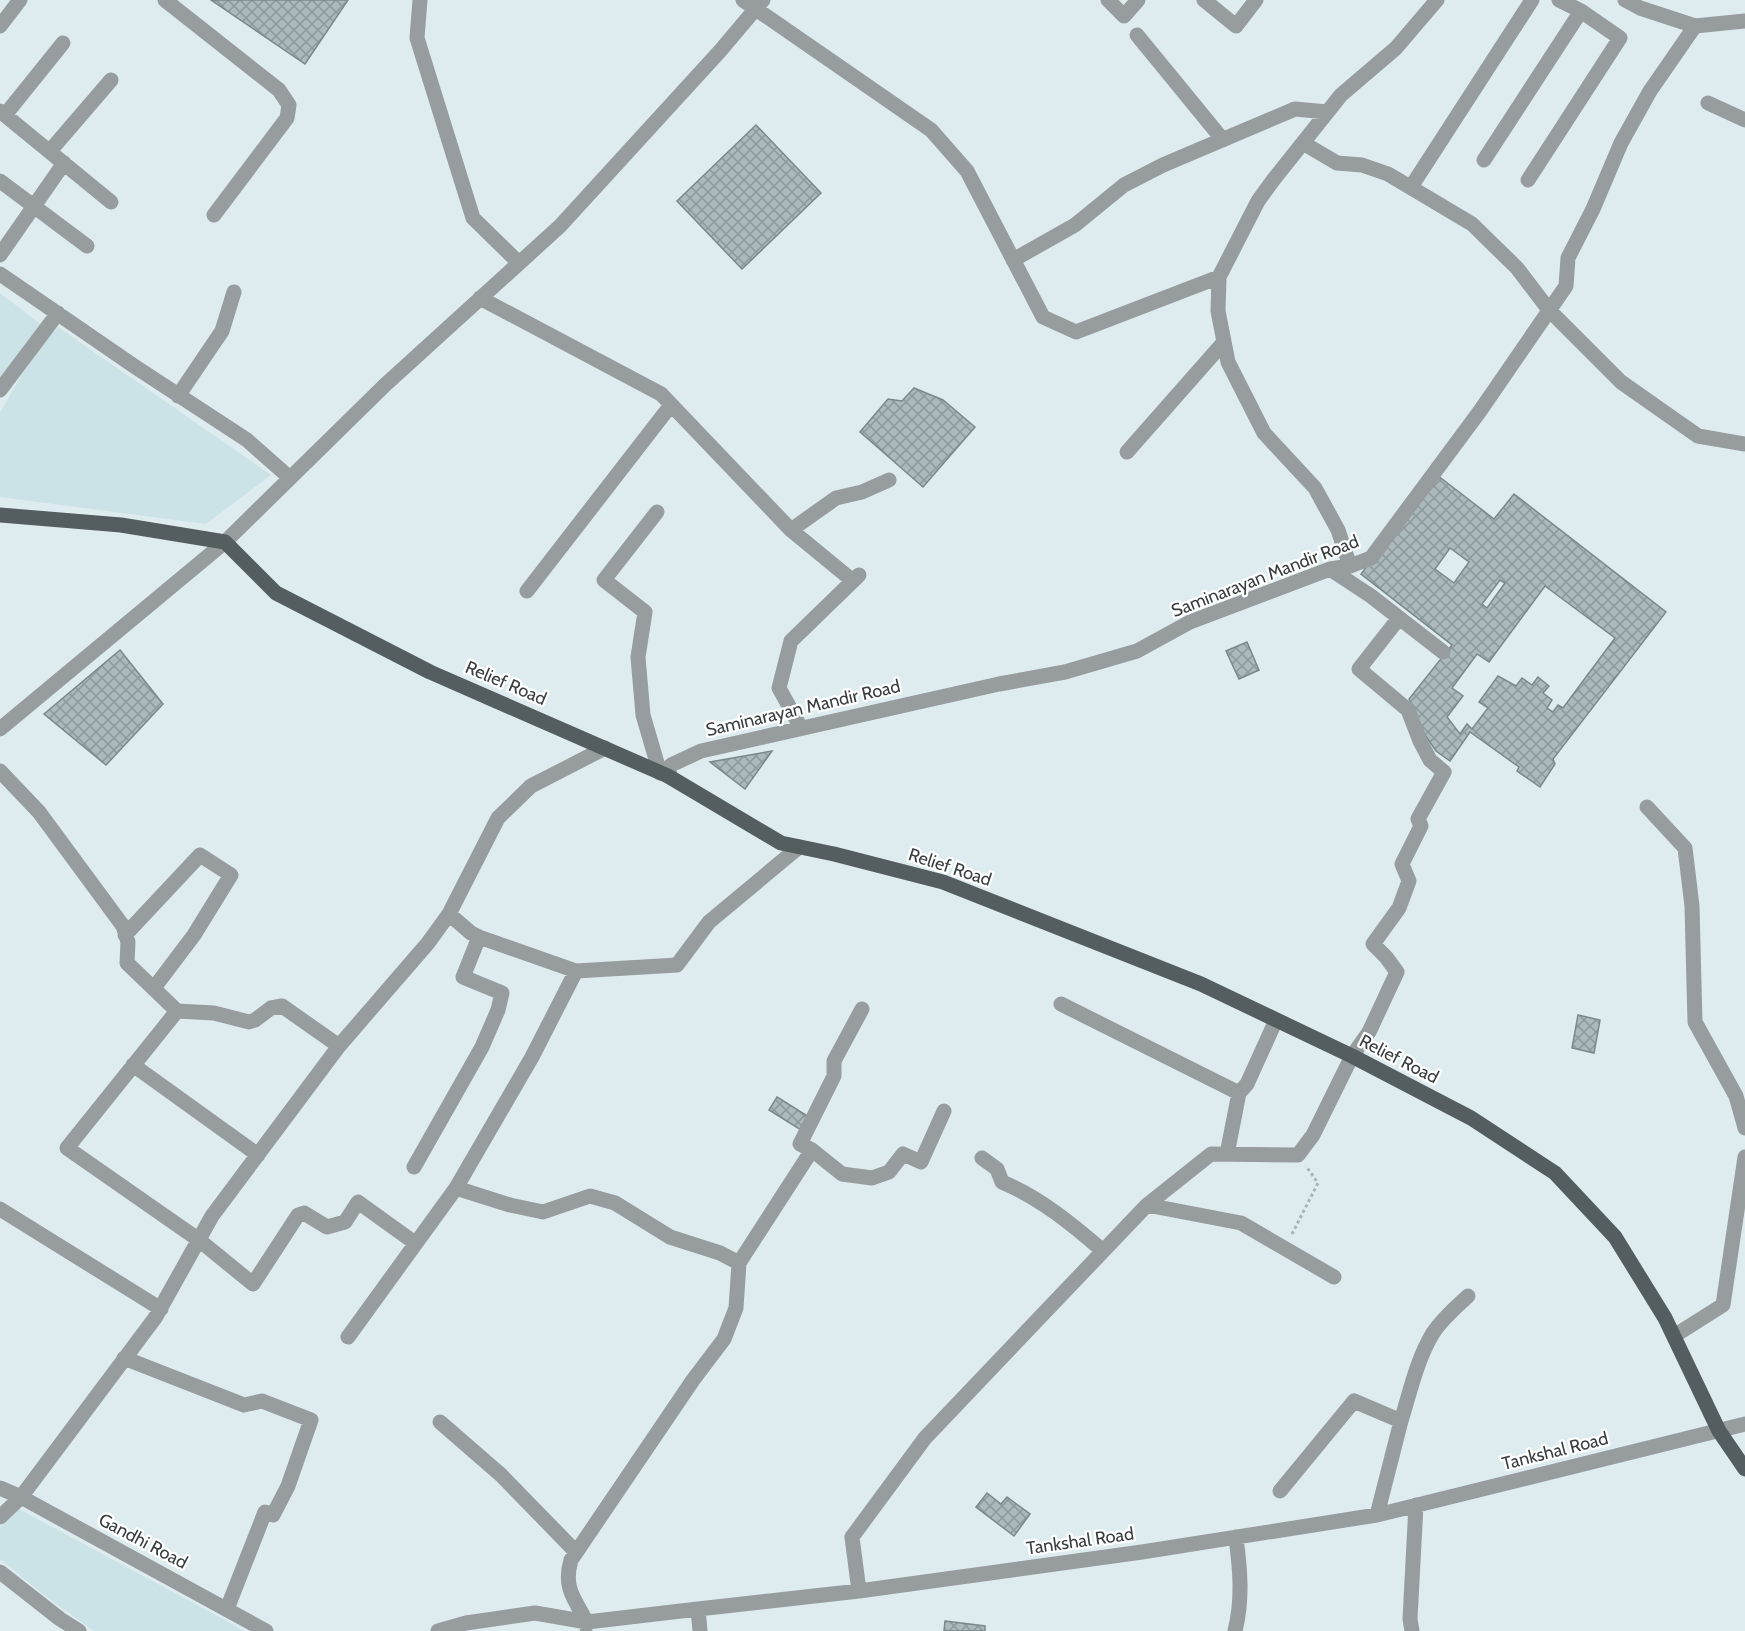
<svg xmlns="http://www.w3.org/2000/svg" width="1745" height="1631" font-family="Cabin,sans-serif">
  <defs>
    <pattern id="building-cross-hatch" width="8" height="8" patternUnits="userSpaceOnUse" patternTransform="scale(1.5)"><rect width="8" height="8" fill="#abb9bc"/><path d="M0 0l8 8M0 8l8-8" fill="none" stroke="#8c989a"/></pattern>
  </defs>
  <rect width="100%" height="100%" fill="#deecef"/>
  <path fill="#cbe2e7" d="M 0,293 L 47,329 L 0,378 Z
    M 58,327 L 271,475 L 206,524 L 0,497 L 0,413 L 34,353 Z
    M 19,1509 L 234,1625 L 243,1631 L 94,1631 L 44,1595 L 0,1559 L 0,1527 Z"/>
  <path fill="url(#building-cross-hatch)" stroke="#7a888a" stroke-width="1.5" fill-rule="evenodd" d="M 211,0 L 348,0 L 305,64 Z
    M 756,125 L 821,193 L 742,269 L 677,201 Z
    M 914,388 L 943,400 L 975,427 L 923,487 L 860,432 L 888,399 L 902,401 Z
    M 1437,475 L 1494,519 L 1514,494 L 1666,612 L 1553,759 L 1555,764 L 1540,787 L 1517,771 L 1519,767 L 1470,732 L 1450,761 L 1436,751 L 1425,735 L 1409,699 L 1452,645 L 1361,574 ZM 1450,548 L 1469,562 L 1454,583 L 1435,569 ZM 1500,580 L 1505,583 L 1487,608 L 1482,604 ZM 1545,586 L 1615,638 L 1563,708 L 1558,705 L 1553,712 L 1547,708 L 1552,700 L 1543,693 L 1549,686 L 1538,677 L 1532,685 L 1522,678 L 1516,686 L 1498,676 L 1479,702 L 1488,708 L 1472,729 L 1467,724 L 1460,734 L 1447,717 L 1463,696 L 1452,688 L 1477,654 L 1489,662 Z
    M 1247,642 L 1259,670 L 1239,679 L 1226,651 Z
    M 120,650 L 163,704 L 106,765 L 44,714 Z
    M 772,751 L 745,789 L 710,762 Z
    M 1578,1015 L 1600,1020 L 1594,1053 L 1572,1048 Z
    M 777,1097 L 809,1117 L 801,1130 L 769,1110 Z
    M 987,1493 L 1001,1504 L 1007,1497 L 1030,1514 L 1014,1536 L 976,1507 Z
    M 945,1621 L 985,1626 L 985,1631 L 944,1631 Z"/>
  <g fill="none" stroke-linecap="round" stroke-linejoin="round">
    <path stroke="#a8b3b5" stroke-width="3" stroke-dasharray="3 3" stroke-linecap="butt" d="M 1292,1234 L 1318,1183 L 1306,1166"/>
    <path stroke="#979d9e" stroke-width="15" d="M 165,0 L 279,90 L 289,105 L 287,118 L 214,215
      M 420,0 L 417,38 L 473,218 L 519,263
      M 743,0 L 931,130 L 967,171 L 1043,317 L 1076,332 L 1219,277
      M 1108,0 L 1124,16 L 1138,0
      M 1204,0 L 1236,26 L 1256,0
      M 1625,0 L 1640,8 L 1695,26
      M 0,26 L 20,0
      M 1137,35 L 1223,140
      M 1708,103 L 1745,120
      M 0,111 L 111,202
      M 5,115 L 63,43
      M 1303,143 L 1337,163 L 1362,165 L 1388,174 L 1472,224 L 1517,268 L 1549,310 L 1621,382 L 1698,436 L 1745,444
      M 50,151 L 111,80
      M 1484,160 L 1581,11
      M 1528,180 L 1620,38 L 1581,11 L 1559,0
      M 0,181 L 87,246
      M 1411,187 L 1532,0
      M 0,255 L 64,163
      M 1013,260 L 1075,225 L 1124,185 L 1163,165 L 1295,109 L 1327,112
      M 0,274 L 134,366 L 247,440 L 290,478
      M 480,298 L 661,394 L 791,530 L 853,581
      M 0,390 L 58,313
      M 178,396 L 222,331 L 234,292
      M 1127,452 L 1224,342
      M 657,512 L 604,580 L 645,612 L 638,657 L 643,715 L 660,773
      M 791,530 L 836,498 L 862,492 L 889,480
      M 1350,566 L 1338,530 L 1315,488 L 1264,433 L 1228,362 L 1218,311 L 1219,277 L 1258,201 L 1274,179 L 1341,95 L 1396,48 L 1437,0
      M 1330,569 L 1371,596 L 1443,652
      M 527,591 L 671,405
      M 801,728 L 779,688 L 791,641 L 859,575
      M 0,729 L 225,542 L 385,385 L 560,226 L 720,51 L 763,0
      M 0,771 L 39,812 L 123,926 L 128,942 L 127,963 L 177,1011 L 214,1013 L 249,1022 L 255,1020 L 271,1008 L 282,1006 L 339,1046
      M 668,776 L 671,765 L 701,751 L 999,684 L 1065,672 L 1137,651 L 1190,622 L 1330,569 L 1350,566 L 1371,558 L 1480,411 L 1566,286 L 1568,258 L 1593,209 L 1621,143 L 1650,91 L 1695,26 L 1745,21
      M 1647,807 L 1685,848 L 1692,906 L 1695,1022 L 1736,1096 L 1745,1128
      M 449,914 L 471,933 L 479,937 L 576,971 L 677,965 L 709,922 L 799,847
      M 125,935 L 200,855 L 231,875 L 194,935 L 154,988
      M 1061,1004 L 1239,1093
      M 177,1011 L 67,1148 L 199,1240 L 253,1284 L 298,1215 L 304,1213 L 327,1227 L 345,1222 L 358,1202 L 415,1243
      M 133,1065 L 258,1155
      M 812,1150 L 842,1174 L 872,1178 L 889,1172 L 903,1154 L 921,1162 L 944,1111
      M 1227,1154 L 1239,1093 L 1247,1084 L 1276,1020
      M 982,1158 L 997,1169 L 1002,1182 C 1040,1198 1072,1224 1103,1251
      M 414,1167 L 482,1047 L 498,1010 L 502,993 L 463,977 L 479,937
      M 456,1188 L 510,1205 L 543,1212 L 590,1196 L 615,1203 L 670,1237 L 720,1253 L 739,1263
      M 1147,1205 L 1241,1223 L 1334,1277
      M 0,1209 L 161,1309
      M 1674,1336 L 1723,1305 L 1745,1157
      M 348,1337 L 456,1188 L 532,1057 L 576,971
      M 124,1358 L 244,1405 L 262,1401 L 311,1420 L 288,1486 L 273,1515 L 265,1512 L 227,1609
      M 1401,1421 C 1410,1392 1417,1359 1433,1333 C 1442,1319 1456,1307 1468,1296
      M 440,1422 L 501,1475 L 576,1552
      M 0,1488 L 21,1497 L 266,1631
      M 1280,1491 L 1354,1401 L 1401,1421 L 1377,1515
      M 0,1517 L 21,1497 L 155,1318 L 212,1216 L 339,1046 L 428,943 L 449,914 L 498,818 L 531,786 L 605,748
      M 0,1572 L 60,1619 L 79,1631
      M 859,1591 L 852,1537 L 925,1438 L 1147,1205 L 1211,1154 L 1298,1155 L 1313,1135 L 1352,1056 L 1369,1032 L 1397,972 L 1386,957 L 1373,944 L 1399,908 L 1409,881 L 1402,864 L 1421,826 L 1418,819 L 1444,772 L 1430,760 L 1420,741 L 1408,710 L 1359,669 L 1399,618
      M 698,1609 L 700,1631
      M 586,1626 L 587,1622 C 574,1599 563,1587 571,1560 L 693,1380 L 724,1339 L 736,1308 L 739,1263 L 812,1150 L 800,1144 L 834,1076 L 834,1061 L 862,1009
      M 438,1631 L 466,1623 L 535,1613 L 587,1622 L 698,1609 L 859,1591 L 1142,1552 L 1377,1515 L 1745,1424
      M 1235,1631 C 1243,1599 1240,1569 1236,1537
      M 1412,1631 L 1410,1619 L 1416,1505"/>
    <path stroke="#545e61" stroke-width="15" d="M 0,515 L 121,525 L 225,542 L 276,593 L 430,672 L 668,776 L 781,843 L 834,854 L 943,882 L 1201,984 L 1352,1056 L 1471,1118 L 1555,1173 L 1615,1237 L 1665,1318 L 1719,1431 L 1745,1469"/>
  </g>
  <g text-anchor="middle" stroke-width="4.5" stroke-linejoin="round" paint-order="stroke">
    <g font-size="18" fill="#383e3f" stroke="#fff">
      <text transform="translate(1265 576) rotate(-21)" y="6">Saminarayan Mandir Road</text>
      <text transform="translate(506 683) rotate(23)" y="6">Relief Road</text>
      <text transform="translate(803 708) rotate(-13)" y="6">Saminarayan Mandir Road</text>
      <text transform="translate(950 867) rotate(18)" y="6">Relief Road</text>
      <text transform="translate(1399 1059) rotate(27)" y="6">Relief Road</text>
      <text transform="translate(1555 1451) rotate(-14)" y="6">Tankshal Road</text>
      <text transform="translate(143 1541) rotate(28)" y="6">Gandhi Road</text>
      <text transform="translate(1080 1541) rotate(-8)" y="6">Tankshal Road</text>
    </g>
  </g>
</svg>
